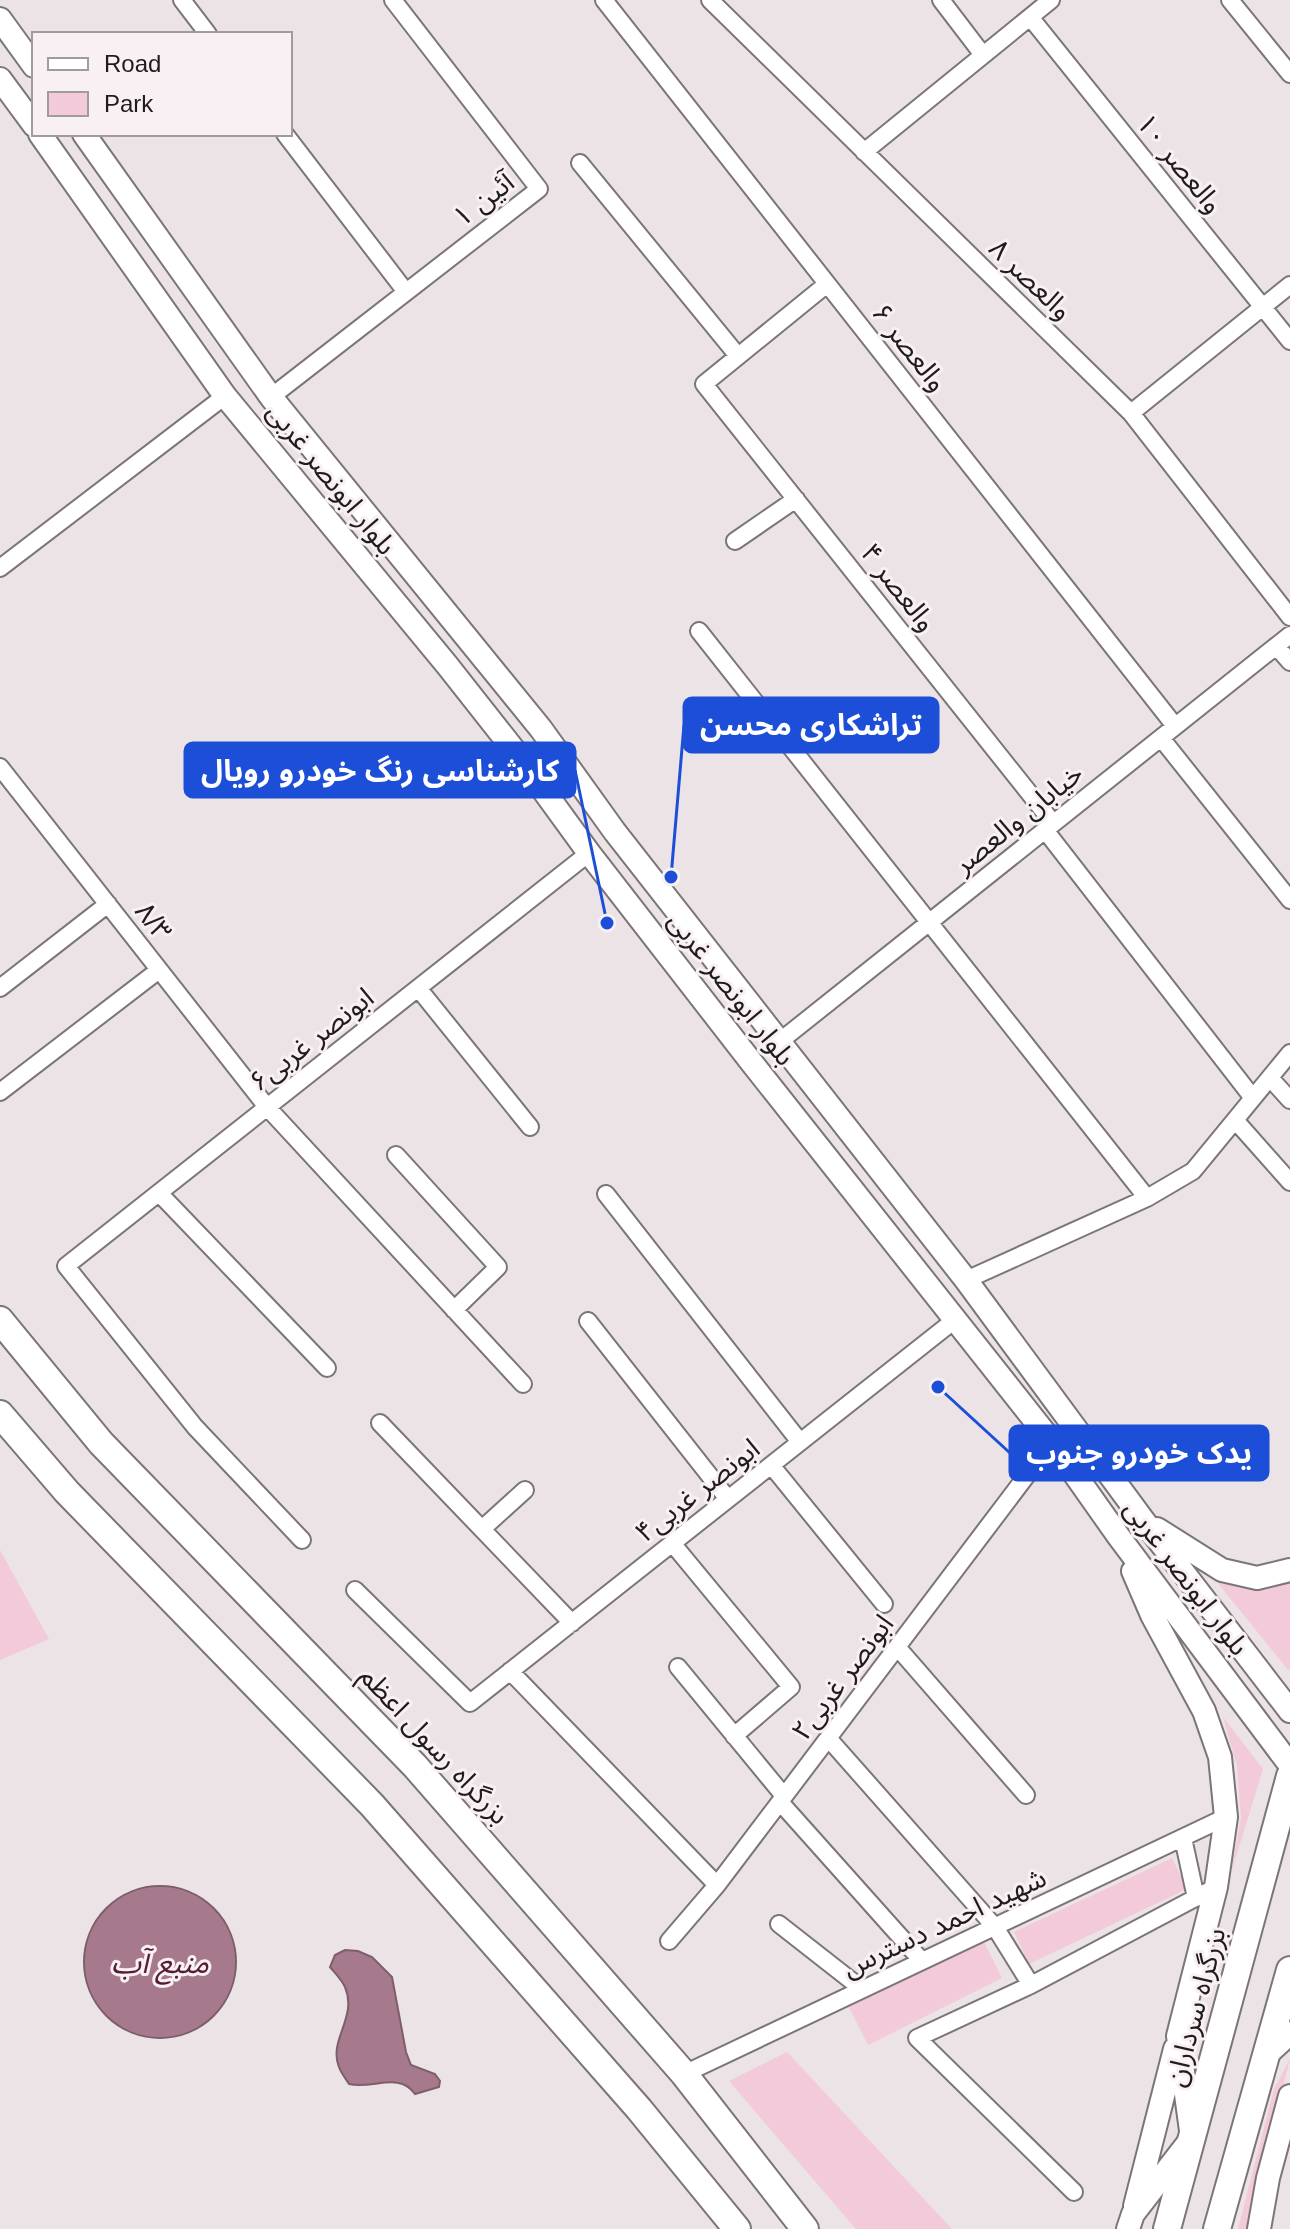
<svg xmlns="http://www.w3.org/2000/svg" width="1290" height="2229" font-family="Helvetica,'Noto Sans Arabic',sans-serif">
  <rect width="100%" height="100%" fill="#ebe3e6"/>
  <path fill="#f2cad9" d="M 0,1550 L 49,1639 L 0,1660 Z
    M 1290,1580 L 1290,1667 L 1289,1671 L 1217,1582 L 1251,1590 Z
    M 1223,1717 L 1263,1769 L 1231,1873 L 1241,1818 L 1237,1766 Z
    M 1172,1858 L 1187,1889 L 1029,1964 L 1014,1932 Z
    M 983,1940 L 1002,1978 L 868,2045 L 849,2007 Z
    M 787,2052 L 952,2229 L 856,2229 L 729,2081 Z
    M 1290,2059 L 1246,2229 L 1238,2229 L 1274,2089 Z"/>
  <path fill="#a67a8c" stroke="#7e5e6b" stroke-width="2" d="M84 1962a76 76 0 1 1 152 0a76 76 0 1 1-152 0Z
    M 345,1950 L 358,1951 L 372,1957 L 392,1977 L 406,2052 L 411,2065 L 435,2074 L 440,2081 L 439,2087 L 415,2094 C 399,2071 372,2090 349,2084 C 346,2079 341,2073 339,2067 C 328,2040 358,2017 345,1987 C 342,1980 335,1973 330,1967 L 335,1955 Z"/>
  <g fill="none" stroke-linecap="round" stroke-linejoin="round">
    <g stroke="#7c7577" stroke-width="20">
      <path id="minor" d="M 182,0 L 208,34
        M 604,0 L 1175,726
        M 710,0 L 1131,413 L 1290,617
        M 941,0 L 983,55
        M 1230,0 L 1290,74
        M 1030,17 L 1290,341
        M 285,134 L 406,292
        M 864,152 L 1051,0
        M 580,163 L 738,356
        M 827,284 L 704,384 L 1053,823
        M 271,397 L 539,189 L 393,0
        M 1131,413 L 1290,285
        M 735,541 L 796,499
        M 0,568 L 225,396
        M 699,631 L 1147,1198
        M 1276,646 L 1290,662
        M 1161,738 L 1290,900
        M 0,767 L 267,1107 L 523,1384
        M 1045,830 L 1253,1098
        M 0,988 L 108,904
        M 418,988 L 530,1127
        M 779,1042 L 1290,635
        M 1270,1078 L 1290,1100
        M 0,1092 L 159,970
        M 1235,1120 L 1290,1182
        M 396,1155 L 498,1267 L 454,1310
        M 159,1193 L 327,1368
        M 606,1194 L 800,1442
        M 966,1280 L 1147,1198 L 1193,1171 L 1290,1053
        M 588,1321 L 728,1499
        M 380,1423 L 572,1623
        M 771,1465 L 884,1604
        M 482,1529 L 525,1490
        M 302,1540 L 195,1427 L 66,1266 L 589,853
        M 672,1543 L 791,1687 L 734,1736
        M 355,1590 L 470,1703 L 956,1319
        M 898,1648 L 1026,1795
        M 678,1667 L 784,1796
        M 510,1671 L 717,1885
        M 828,1738 L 995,1927 L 1031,1985
        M 780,1802 L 922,1961
        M 1183,1838 L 1196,1898
        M 779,1924 L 862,1989
        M 669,1941 L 717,1885 L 1052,1442
        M 684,2074 L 1226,1817
        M 1074,2192 L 917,2038 L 1031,1985 L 1216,1887"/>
    </g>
    <g stroke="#7c7577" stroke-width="26">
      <path id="secondary" d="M 0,19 L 34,66
        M 0,79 L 34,125
        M 40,134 L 225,396 L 447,665 L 514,750 L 589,853 L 752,1063 L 1052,1442 L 1119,1537 L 1290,1765
        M 84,134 L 271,397 L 541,729 L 615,832 L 966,1280 L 1143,1520 L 1290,1711
        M 1157,1529 L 1222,1570 L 1257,1578 L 1290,1570
        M 1265,2056 L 1290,2033
        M 1135,2206 L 1175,2049
        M 1128,2229 L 1133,2214 L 1192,2138 L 1178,2036 L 1216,1887 L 1226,1817 L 1220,1757 L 1204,1711 L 1152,1615 L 1133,1571
        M 1259,2229 L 1268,2178 L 1290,2096"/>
    </g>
    <g stroke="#7c7577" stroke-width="30">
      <path id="trunk" d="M 0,1320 L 101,1443 L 415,1766 L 684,2074 L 805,2229
        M 0,1414 L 67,1492 L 372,1805 L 639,2109 L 737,2229
        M 1167,2229 L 1290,1776
        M 1217,2229 L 1290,1970"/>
    </g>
    <use href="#minor" stroke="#fff" stroke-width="16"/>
    <use href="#secondary" stroke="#fff" stroke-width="22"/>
    <use href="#trunk" stroke="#fff" stroke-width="26"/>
  </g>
  <g text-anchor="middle" stroke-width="6" stroke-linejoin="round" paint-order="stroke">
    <g font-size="28" fill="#1f1c1d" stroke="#f9f0f3">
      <text transform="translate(1180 163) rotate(51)" y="10">والعصر ۱۰</text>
      <text transform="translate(483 199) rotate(-38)" y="10">آئین ۱</text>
      <text transform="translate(1031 279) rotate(44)" y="10">والعصر ۸</text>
      <text transform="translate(910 347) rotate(52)" y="10">والعصر ۶</text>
      <text transform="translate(332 478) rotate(51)" y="10">بلوار ابونصر غربی</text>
      <text transform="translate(899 587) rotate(52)" y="10">والعصر ۴</text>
      <text transform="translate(1018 818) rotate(-39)" y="10">خیابان والعصر</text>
      <text transform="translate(154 921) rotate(52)" y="10">۸/۳</text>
      <text transform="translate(732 988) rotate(52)" y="10">بلوار ابونصر غربی</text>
      <text transform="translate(311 1039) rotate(-38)" y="10">۶ابونصر غربی</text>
      <text transform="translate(697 1490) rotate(-38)" y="10">۴ابونصر غربی</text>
      <text transform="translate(1187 1577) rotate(53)" y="10">بلوار ابونصر غربی</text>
      <text transform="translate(842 1677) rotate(-53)" y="10">۲ابونصر غربی</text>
      <text transform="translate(435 1745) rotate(47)" y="10">بزرگراه رسول اعظم</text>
      <text transform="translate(944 1922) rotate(-25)" y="10">شهید احمد دسترس</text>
      <text transform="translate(1195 2007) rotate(-75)" y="10">بزرگراه سرداران</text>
    </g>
    <g font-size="30" font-style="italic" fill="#541c37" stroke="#f9f0f3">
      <text x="160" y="1973">منبع آب</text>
    </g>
  </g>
  <path fill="none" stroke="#1d4ed8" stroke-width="3" d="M671 877L684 725M607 923L575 770M938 1387L1010 1453"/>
  <g fill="#1d4ed8" stroke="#f9f0f3" stroke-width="3">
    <circle cx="671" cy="877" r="8"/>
    <circle cx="607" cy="923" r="8"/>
    <circle cx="938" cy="1387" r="8"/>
  </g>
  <g fill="#1d4ed8" stroke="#1d4ed8" stroke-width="3">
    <rect x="684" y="698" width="254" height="54" rx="8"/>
    <rect x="185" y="743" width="390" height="54" rx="8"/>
    <rect x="1010" y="1426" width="258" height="54" rx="8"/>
  </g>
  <g font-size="30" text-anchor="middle" font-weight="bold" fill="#fff">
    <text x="811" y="735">تراشکاری محسن</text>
    <text x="380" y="781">کارشناسی رنگ خودرو رویال</text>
    <text x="1139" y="1463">یدک خودرو جنوب</text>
  </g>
  <rect x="32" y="32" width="260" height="104" fill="#f9f0f3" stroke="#a29b9d" stroke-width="2"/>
  <rect x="48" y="58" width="40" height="12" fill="#ffffff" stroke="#a29b9d" stroke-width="2"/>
  <text x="104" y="72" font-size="24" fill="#1f1c1d">Road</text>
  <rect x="48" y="92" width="40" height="24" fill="#f2cad9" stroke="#a29b9d" stroke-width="2"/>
  <text x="104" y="112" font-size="24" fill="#1f1c1d">Park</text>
</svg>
